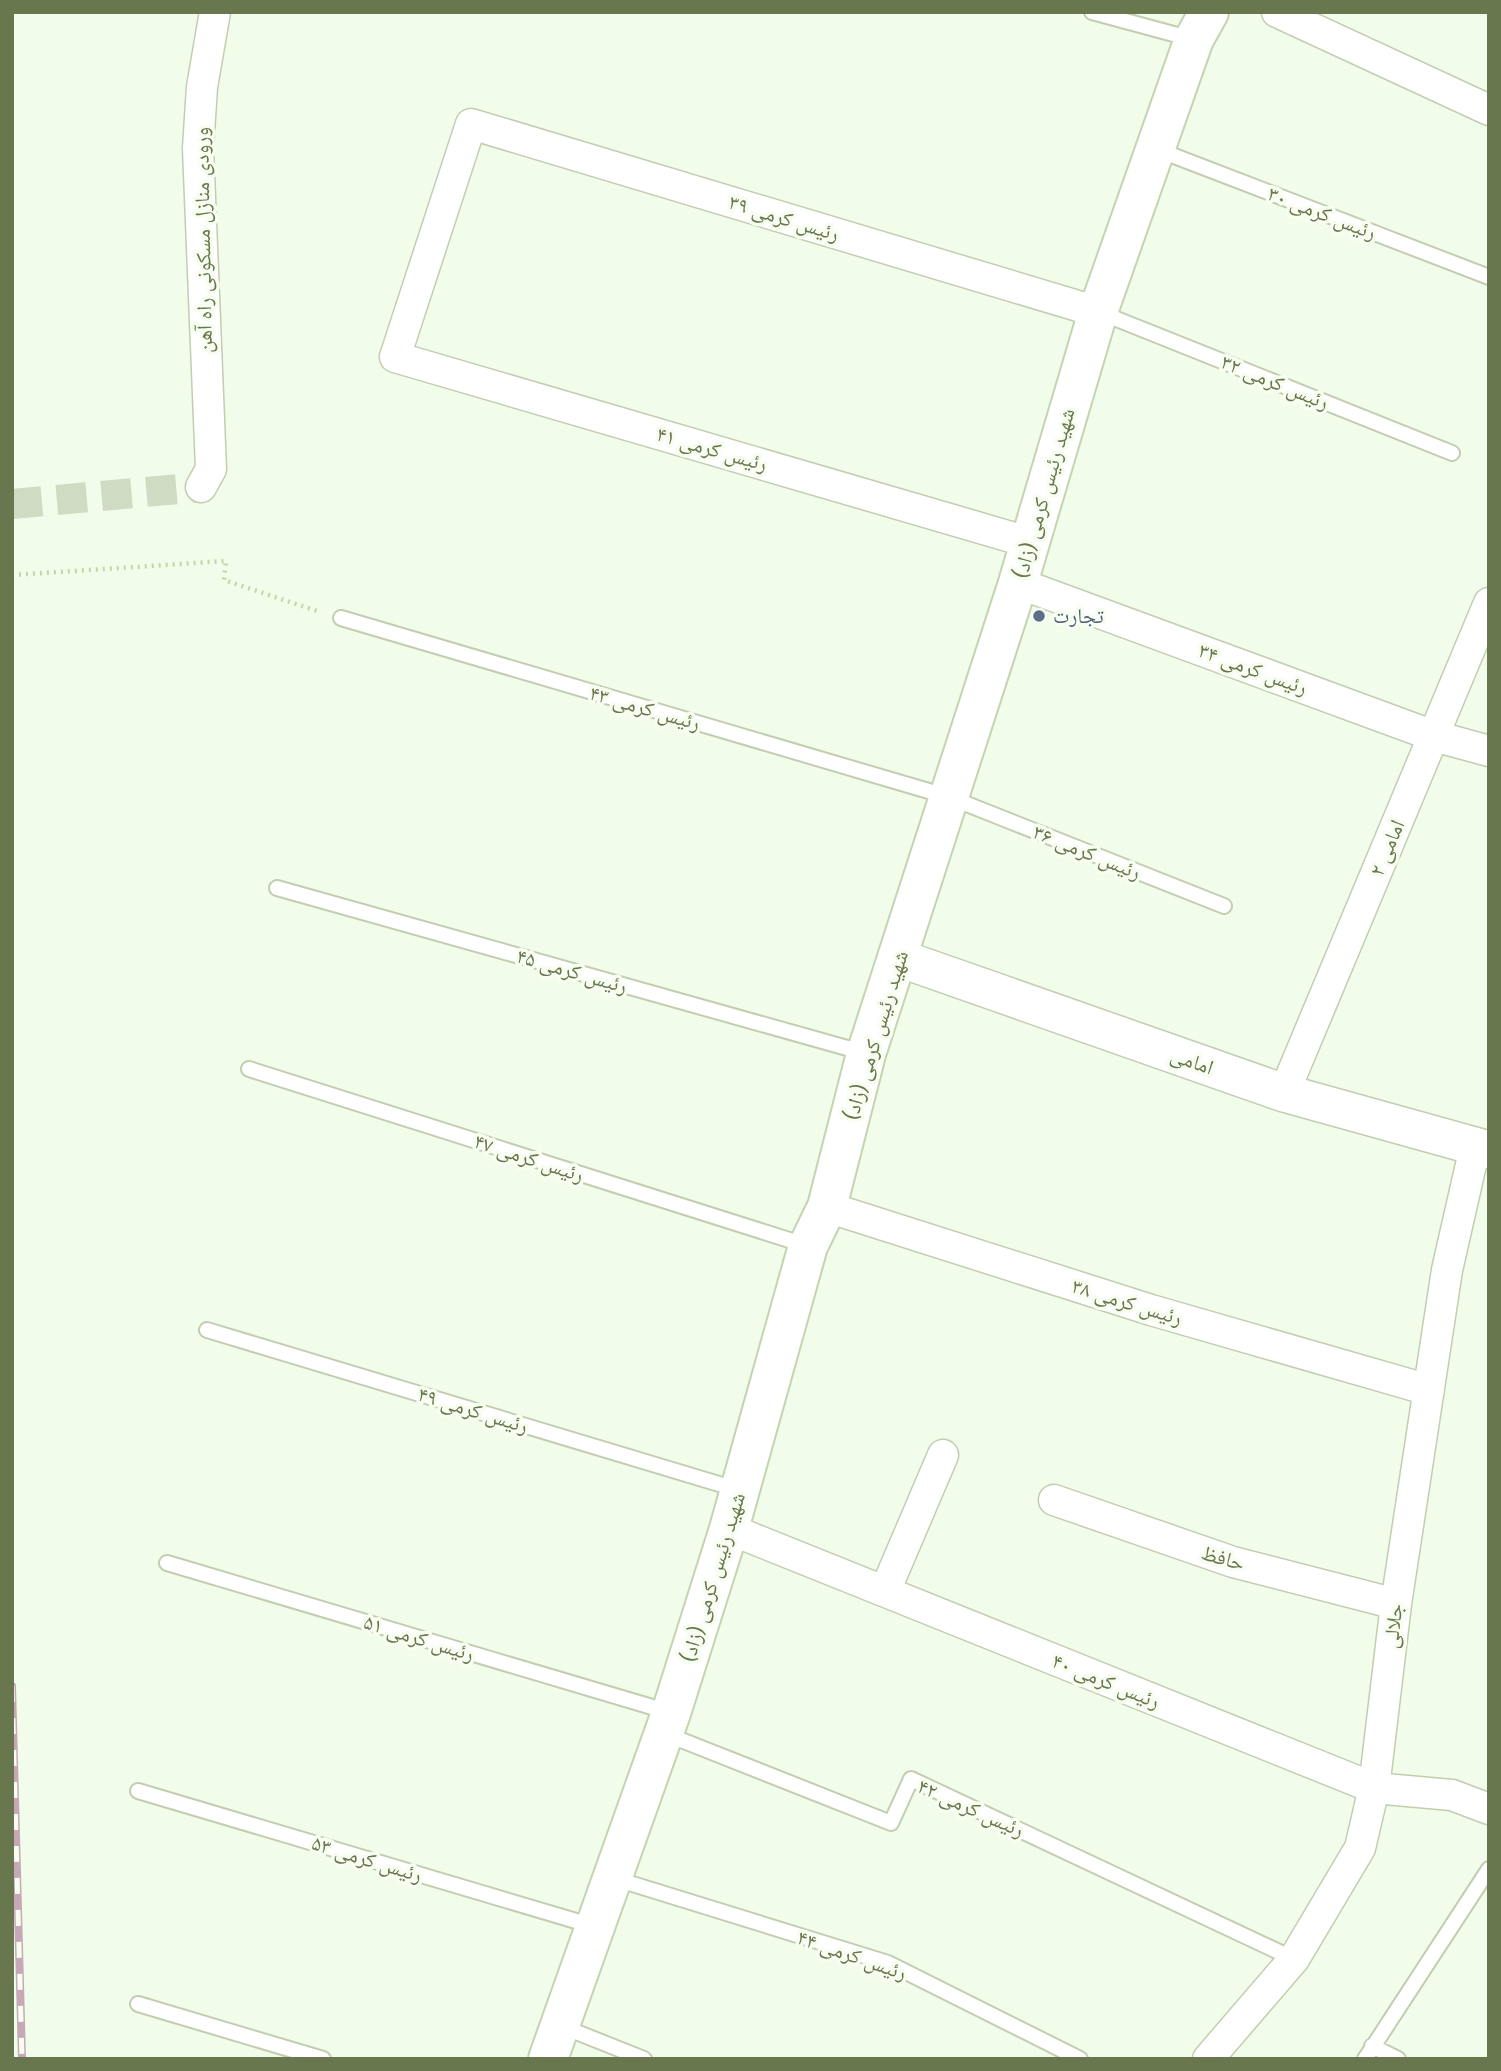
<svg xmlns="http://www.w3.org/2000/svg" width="1501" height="2071" font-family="'Fira Sans','Noto Naskh Arabic',sans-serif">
  <rect width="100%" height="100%" fill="#f2fceb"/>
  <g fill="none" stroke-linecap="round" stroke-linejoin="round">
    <path stroke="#d0dbc4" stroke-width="30" stroke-dasharray="30 15" stroke-linecap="butt" d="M 12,504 L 201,487"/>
    <g stroke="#c2ceb0" stroke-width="18">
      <path id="service" d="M 1092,12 L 1192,39
        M 1156,149 L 1489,277
        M 1099,312 L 1452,453
        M 341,618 L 949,797 L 1224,906
        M 277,888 L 865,1053
        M 249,1069 L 805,1245
        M 207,1330 L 739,1490
        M 167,1563 L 669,1712
        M 666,1734 L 891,1823 L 911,1779 L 1294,1959
        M 138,1791 L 593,1926
        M 613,1878 L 888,1963 L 1080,2059
        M 138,2004 L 323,2059
        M 561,2026 L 644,2059
        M 1372,2046 L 1398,2059
        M 1365,2059 L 1489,1869"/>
    </g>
    <g stroke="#c2ceb0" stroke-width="33">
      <path id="minor" d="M 1277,12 L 1489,110
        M 201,487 L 211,469 L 198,148 L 202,87 L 215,12
        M 1028,542 L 395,357 L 471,124 L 1098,312
        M 1018,583 L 1434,736 L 1489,751
        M 1284,1093 L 1489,603
        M 827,1207 L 1151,1310 L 1429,1390
        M 1054,1500 L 1233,1562 L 1396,1604
        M 729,1529 L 1374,1788 L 1452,1795 L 1489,1809
        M 885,1591 L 943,1455
        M 1208,2059 L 1294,1959 L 1360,1848 L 1374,1788 L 1396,1604 L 1447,1270 L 1475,1147"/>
    </g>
    <g stroke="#c2ceb0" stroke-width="40">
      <path id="tertiary" d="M 899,958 L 1284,1093 L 1489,1150"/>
    </g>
    <g stroke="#c4d4b0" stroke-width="42">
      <path id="secondary" d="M 548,2059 L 671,1713 L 729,1529 L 808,1246 L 827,1207 L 866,1054 L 1018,583 L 1098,312 L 1194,39 L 1209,12"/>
    </g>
    <path stroke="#c4d6a5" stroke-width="4.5" stroke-dasharray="2 5" stroke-linecap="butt" d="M 12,575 L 226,561 L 224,580 L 320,612"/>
    <use href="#service" stroke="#fff" stroke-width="14"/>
    <use href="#minor" stroke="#fff" stroke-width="30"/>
    <use href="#tertiary" stroke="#fff" stroke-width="37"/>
    <use href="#secondary" stroke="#fff" stroke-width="38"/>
    <g stroke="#c7a8b7" stroke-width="8">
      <path id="rail" d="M 12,1686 L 22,2059"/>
    </g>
    <use href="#rail" stroke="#f7fef1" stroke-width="5" stroke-dasharray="16" stroke-linecap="butt"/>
  </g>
  <circle fill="#5c6f8a" stroke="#f7fef1" stroke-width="2.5" cx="1039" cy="616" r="7"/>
  <g text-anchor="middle" stroke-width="7" stroke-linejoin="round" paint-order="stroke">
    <g font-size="21" fill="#69774e" stroke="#f7fef1">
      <text transform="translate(1322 213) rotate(21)" y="7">رئیس کرمی ۳۰</text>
      <text transform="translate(784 218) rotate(17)" y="7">رئیس کرمی ۳۹</text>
      <text transform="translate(203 240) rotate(-91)" y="7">ورودی منازل مسکونی راه آهن</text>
      <text transform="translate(1275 382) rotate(22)" y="7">رئیس کرمی ۳۲</text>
      <text transform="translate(712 449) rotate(16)" y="7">رئیس کرمی ۴۱</text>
      <text transform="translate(1044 493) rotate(-74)" y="7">شهید رئیس کرمی (زاد)</text>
      <text transform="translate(1253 669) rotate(20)" y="7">رئیس کرمی ۳۴</text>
      <text transform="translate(645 708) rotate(16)" y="7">رئیس کرمی ۴۳</text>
      <text transform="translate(1387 848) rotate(-67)" y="7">امامی ۲</text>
      <text transform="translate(1087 852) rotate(22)" y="7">رئیس کرمی ۳۶</text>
      <text transform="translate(572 971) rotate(16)" y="7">رئیس کرمی ۴۵</text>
      <text transform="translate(876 1035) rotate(-73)" y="7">شهید رئیس کرمی (زاد)</text>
      <text transform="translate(1192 1061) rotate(19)" y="7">امامی</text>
      <text transform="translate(529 1158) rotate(18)" y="7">رئیس کرمی ۴۷</text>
      <text transform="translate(1127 1302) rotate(17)" y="7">رئیس کرمی ۳۸</text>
      <text transform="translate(473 1410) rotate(17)" y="7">رئیس کرمی ۴۹</text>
      <text transform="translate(1223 1558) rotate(16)" y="7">حافظ</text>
      <text transform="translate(713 1577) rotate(-73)" y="7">شهید رئیس کرمی (زاد)</text>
      <text transform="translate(1393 1626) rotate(-83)" y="7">جلالی</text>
      <text transform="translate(419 1638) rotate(17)" y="7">رئیس کرمی ۵۱</text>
      <text transform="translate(1106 1681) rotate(22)" y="7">رئیس کرمی ۴۰</text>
      <text transform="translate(971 1808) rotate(24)" y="7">رئیس کرمی ۴۲</text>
      <text transform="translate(367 1859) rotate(17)" y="7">رئیس کرمی ۵۳</text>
      <text transform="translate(852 1955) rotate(19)" y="7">رئیس کرمی ۴۴</text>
    </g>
    <g font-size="21" fill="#4e5e75" stroke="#f7fef1" text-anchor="start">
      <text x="1053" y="623">تجارت</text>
    </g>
  </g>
  <rect width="1501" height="2071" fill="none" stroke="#69774e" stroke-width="28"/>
</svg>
